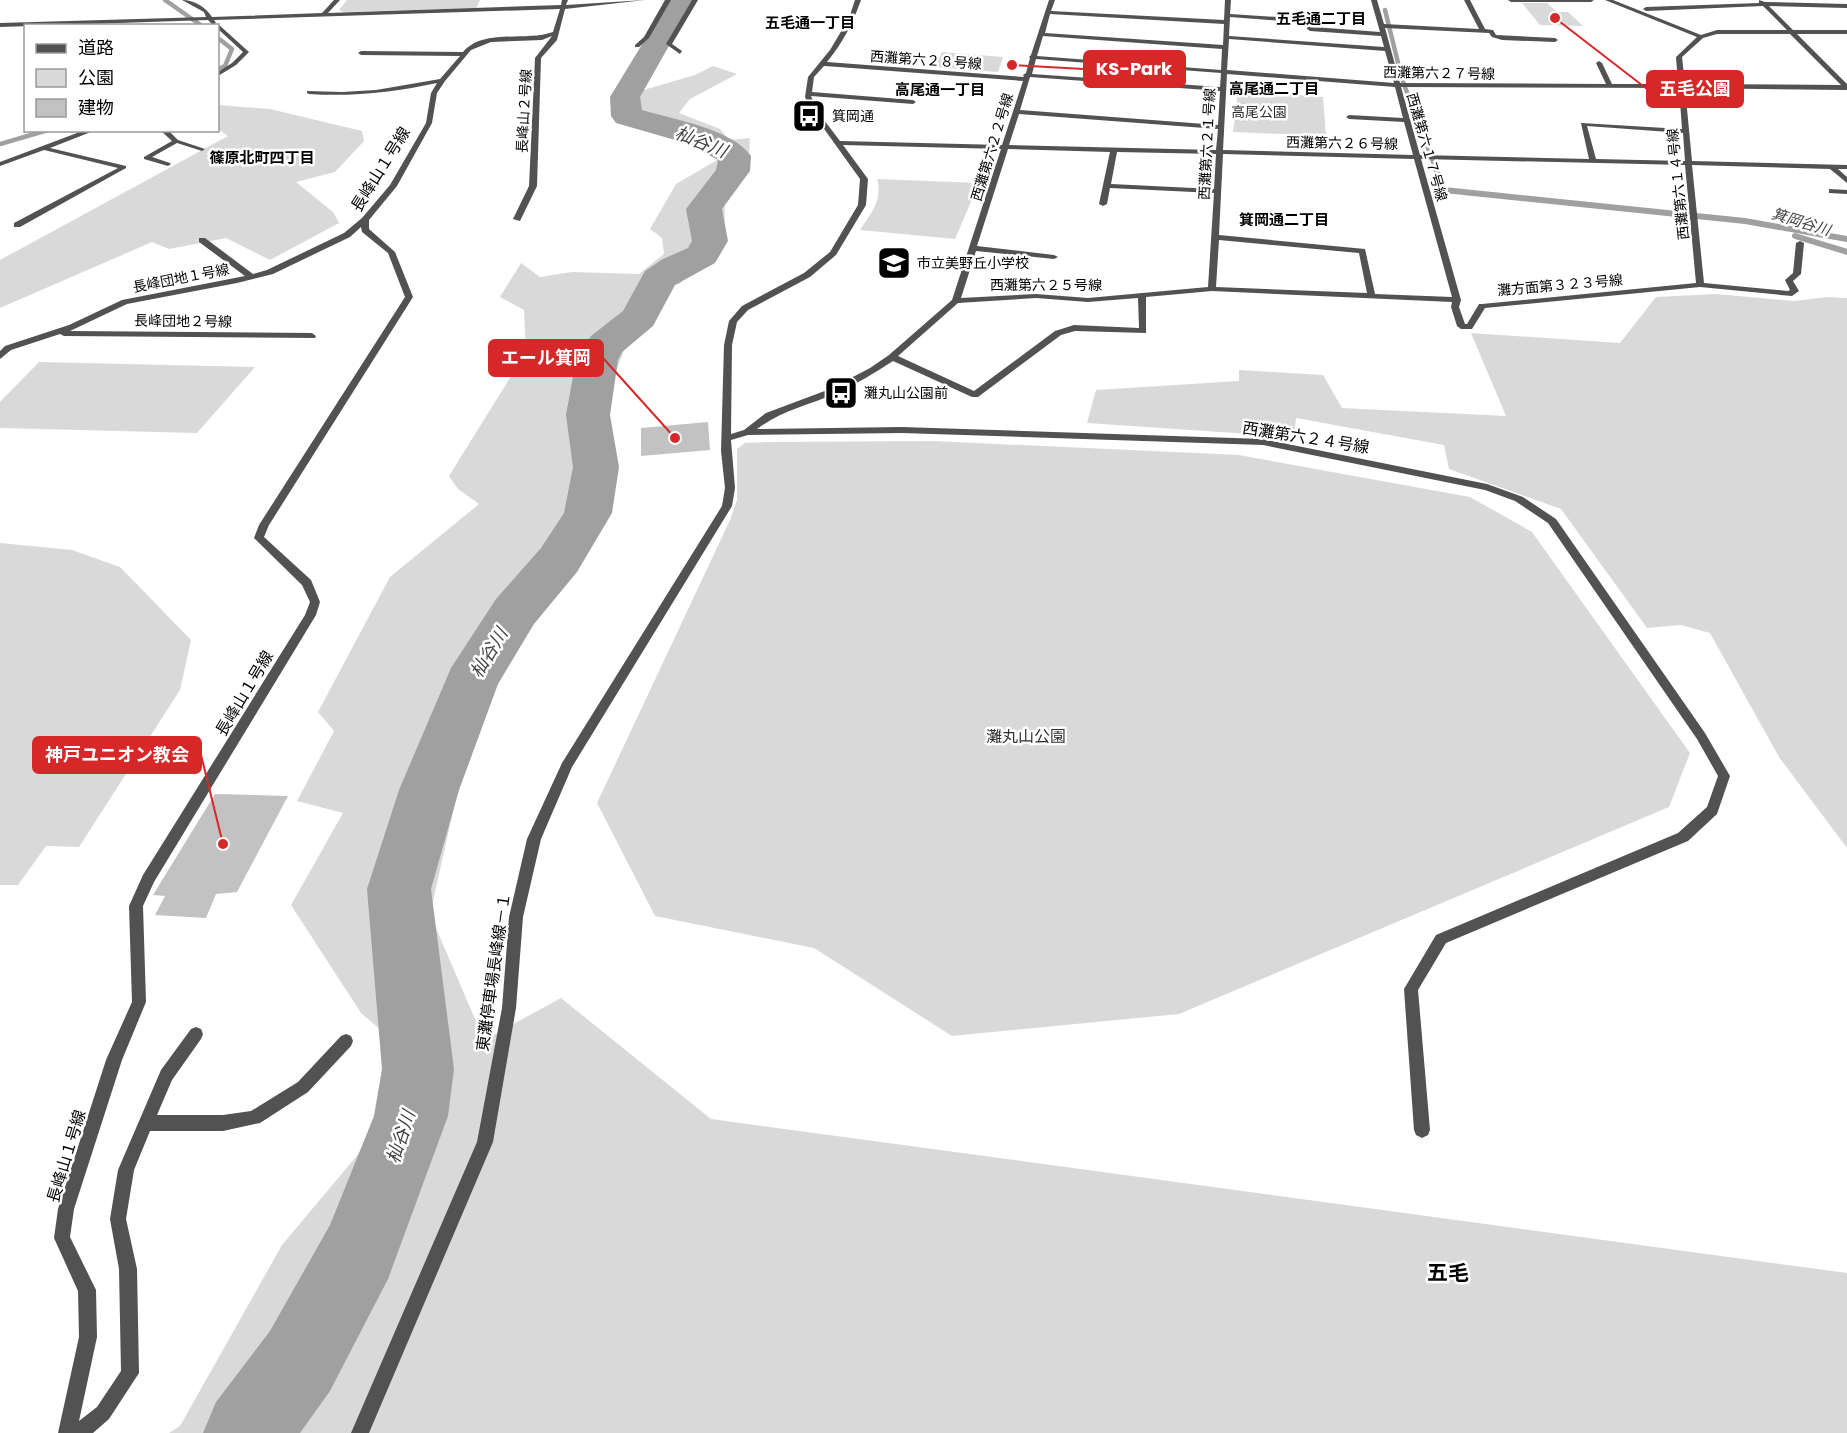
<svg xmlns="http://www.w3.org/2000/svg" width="1847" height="1433" font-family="Poppins,'Noto Sans JP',sans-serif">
  <rect width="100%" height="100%" fill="#fff"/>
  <path fill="#d9d9d9" d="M 347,0 L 480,0 L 476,8 L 344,12 L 339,10 Z
    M 1522,3 L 1547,3 L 1557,12 L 1568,12 L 1583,26 L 1540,25 Z
    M 942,52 L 1003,57 L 998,72 L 935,67 Z
    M 713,66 L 737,74 L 690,99 L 679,113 L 720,129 L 729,140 L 750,138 L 748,173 L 725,200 L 724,247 L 679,284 L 645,288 L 634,305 L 640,308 L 606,398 L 612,471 L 605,502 L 492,666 L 460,781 L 430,914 L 484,1040 L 561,998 L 711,1119 L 1847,1273 L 1847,1433 L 169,1433 L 180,1426 L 282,1245 L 428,1071 L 361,1013 L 291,905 L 343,813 L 297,801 L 334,731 L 318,712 L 390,577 L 479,504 L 458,489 L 449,476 L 526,352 L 524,310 L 500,297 L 521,263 L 540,277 L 572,272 L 639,274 L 664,254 L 662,238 L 650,229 L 676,184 L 724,156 L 732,146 L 709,135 L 672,134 L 634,124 L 626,111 L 640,91 L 695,75 Z
    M 1238,90 L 1323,97 L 1326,136 L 1233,132 Z
    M 219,105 L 270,109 L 362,131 L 364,141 L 335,172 L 296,182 L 333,212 L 339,223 L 270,260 L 226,238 L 169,249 L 152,242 L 0,308 L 0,260 L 228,136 L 218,129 Z
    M 877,179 L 979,183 L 955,239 L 860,230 C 871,213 883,200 877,179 Z
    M 1716,294 L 1795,301 L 1827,297 L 1847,298 L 1847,848 L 1779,757 L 1710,633 L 1681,625 L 1647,628 L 1561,509 L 1449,469 L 1444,445 L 1296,418 L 1294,437 L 1087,423 L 1096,390 L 1239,381 L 1239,370 L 1323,375 L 1342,408 L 1506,416 L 1471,333 L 1620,343 L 1656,297 Z
    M 39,362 L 255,367 L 197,433 L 0,428 L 0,402 Z
    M 932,441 L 1239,455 L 1470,497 L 1532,532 L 1690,753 L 1669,807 L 1179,1014 L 952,1036 L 814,948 L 655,916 L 597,803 L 730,520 L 737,500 L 737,449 L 745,443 L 768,442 Z
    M 0,543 L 72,550 L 120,567 L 191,640 L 180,690 L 79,847 L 46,846 L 18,885 L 0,885 Z"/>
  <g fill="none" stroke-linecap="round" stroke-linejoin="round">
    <path stroke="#a0a0a0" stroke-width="4.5" d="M 165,0 L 202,26
      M 1385,10 L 1402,79 L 1435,167
      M 218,38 L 232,49 L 225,66 L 218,69
      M 0,144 L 48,130"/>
    <path stroke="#a0a0a0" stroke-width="6" d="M 1435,166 L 1444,190 L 1745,221 L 1847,239
      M 1795,236 L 1847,252"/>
    <path fill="#a0a0a0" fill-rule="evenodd" d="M 669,0 L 695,0 L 640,97 L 642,110 C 672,119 733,129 751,156 L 750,171 L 722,209 L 728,241 L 715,263 L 675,285 L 653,326 L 622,352 L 618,360 L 610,415 L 619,467 L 612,513 L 577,572 L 534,624 L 498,684 L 459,790 L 431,889 L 454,1069 L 448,1116 L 388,1279 L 330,1391 L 300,1433 L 203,1433 L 216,1402 L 270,1331 L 330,1225 L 374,1116 L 382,1069 L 367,889 L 399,790 L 451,668 L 496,599 L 541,548 L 564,513 L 573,467 L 566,415 L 576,360 L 591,336 L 623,311 L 645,271 L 663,259 L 688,248 L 692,241 L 686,209 L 716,170 L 718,160 L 689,144 L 616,123 L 611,116 L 610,97 Z"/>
  </g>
  <path fill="#c2c2c2" d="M 708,422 L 710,450 L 641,456 L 641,428 Z
    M 215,794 L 288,796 L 237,892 L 216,894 L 206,918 L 155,915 L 165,896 L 153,895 Z"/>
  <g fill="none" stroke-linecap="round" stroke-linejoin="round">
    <path fill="#525252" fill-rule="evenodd" d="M 182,0 C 194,0 206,7 212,17 L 322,13 L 334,0 L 340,0 L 328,13 L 561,5 L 562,0 L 568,0 L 566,5 L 645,0 L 565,9 L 557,40 L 541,58 L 537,186 L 520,221 L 513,219 L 529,186 L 535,58 L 552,36 L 542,40 L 491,42 L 471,50 L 445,81 L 437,93 L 432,123 L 397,186 L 369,220 L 369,229 L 395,252 L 413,297 L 269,525 L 264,537 L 311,580 L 320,602 L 316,615 L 154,882 L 143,906 L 146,1002 L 122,1060 L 74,1209 L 70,1237 L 96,1290 L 97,1337 L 79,1421 L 97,1407 L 121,1371 L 119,1269 L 110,1219 L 118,1170 L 161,1070 L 191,1029 L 196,1027 L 201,1029 L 203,1034 L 201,1039 L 172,1080 L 157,1115 L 223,1115 L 251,1111 L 298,1082 L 341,1036 L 346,1034 L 351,1036 L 353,1041 L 351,1046 L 308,1092 L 260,1123 L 223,1131 L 150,1131 L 134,1170 L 126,1219 L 137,1269 L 139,1373 L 109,1419 L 93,1433 L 58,1433 L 79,1337 L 78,1291 L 54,1238 L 58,1209 L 106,1060 L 132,1002 L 129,906 L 143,875 L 305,615 L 310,602 L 302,585 L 254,538 L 259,525 L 405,297 L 388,253 L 362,232 L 361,227 L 350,237 L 273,274 L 237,283 L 127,304 L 70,331 L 312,333 L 316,336 L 315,338 L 64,336 L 60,334 L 11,350 L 0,359 L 0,351 L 5,346 L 69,325 L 122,300 L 245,276 L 199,242 L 199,238 L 205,238 L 253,274 L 267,270 L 344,233 L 362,218 L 390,185 L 426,123 L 431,93 L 437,83 C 395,92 352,97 309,94 L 307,93 L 307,91 L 342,92 L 376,90 L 440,79 L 460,56 L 361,55 L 358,53 L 361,51 L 463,52 C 484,28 524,42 553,32 L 560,9 L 214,20 L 216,23 L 213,25 L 208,20 L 0,27 L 0,23 L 206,17 L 204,12 Z
      M 665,0 L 671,0 L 649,38 L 639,47 L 635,47 L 635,45 L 644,37 Z
      M 692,0 L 698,0 L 672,44 L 682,51 L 680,54 L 666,44 Z
      M 855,0 L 861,0 C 853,23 842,44 827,62 L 1024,77 L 1023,75 L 1026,73 L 1030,58 L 1029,57 L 1031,55 L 1049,0 L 1055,0 L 1051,11 L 1224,20 L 1225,0 L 1231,0 L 1230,14 L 1310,19 L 1313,21 L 1313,27 L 1380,32 L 1371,0 L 1377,0 L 1384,24 L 1479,29 L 1464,0 L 1470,0 L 1485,29 L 1493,30 L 1496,35 L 1555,38 L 1558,40 L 1555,42 L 1502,40 L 1492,37 L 1489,33 L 1385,28 L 1400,83 L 1606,84 L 1596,63 L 1599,61 L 1602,63 L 1612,84 L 1678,84 L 1676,57 L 1697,37 L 1605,0 L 1613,0 L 1701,35 L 1717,30 L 1787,30 L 1763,6 L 1646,11 L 1643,9 L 1646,7 L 1759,3 L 1759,0 L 1765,2 L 1847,4 L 1847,8 L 1769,6 L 1793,30 L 1847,30 L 1847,34 L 1797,34 L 1847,84 L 1847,90 L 1685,88 L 1692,161 L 1847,165 L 1847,169 L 1838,169 L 1847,177 L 1847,183 L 1830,169 L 1692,165 L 1704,283 L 1788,291 L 1790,290 L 1785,280 L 1793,273 L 1796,243 L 1800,241 L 1804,243 L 1801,274 L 1793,281 L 1799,291 L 1792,296 L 1700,287 L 1485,308 L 1472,329 L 1461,329 L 1457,326 L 1451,307 L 1452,302 L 1212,291 L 1146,297 L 1146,333 L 1075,331 L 1061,335 L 978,397 L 972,397 L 893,361 C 875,373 856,384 836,393 C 808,406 782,410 757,429 L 902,427 L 1263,439 L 1487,484 L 1523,497 L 1556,519 L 1705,733 L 1730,776 L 1717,814 L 1688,841 L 1446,943 L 1418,990 L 1430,1130 L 1428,1135 L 1422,1138 L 1416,1135 L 1414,1130 L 1404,989 L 1436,935 L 1678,833 L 1707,807 L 1718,776 L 1697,739 L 1548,523 L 1515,501 L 1485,490 L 1263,445 L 902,433 L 748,435 L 731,440 L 735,488 L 732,506 L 572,767 L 541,839 L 523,917 L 516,1008 L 493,1142 L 369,1433 L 351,1433 L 477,1142 L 502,1008 L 509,917 L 527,839 L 562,763 L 722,506 L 725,488 L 721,451 L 724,345 L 729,321 L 742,306 L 804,273 L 830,252 L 858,205 L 860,179 L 812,112 L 805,97 L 808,77 L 830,50 L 849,18 ZM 1050,14 L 1224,24 L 1223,45 L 1045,33 ZM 1230,17 L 1307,23 L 1307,29 L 1310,31 L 1381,36 L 1384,47 L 1229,36 ZM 1717,34 L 1790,34 L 1841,85 L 1685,84 L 1682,57 L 1703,38 ZM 1043,36 L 1222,49 L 1221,70 L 1037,56 ZM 1229,39 L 1385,51 L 1394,83 L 1227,70 ZM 1036,59 L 1221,73 L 1220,87 L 1032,74 ZM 824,66 L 825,66 L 1023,81 L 1002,145 L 840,141 L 818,112 L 811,96 L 913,104 L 916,102 L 913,100 L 812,92 L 814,77 ZM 1227,74 L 1395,87 L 1403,118 L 1349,115 L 1346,117 L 1349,119 L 1404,122 L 1413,155 L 1223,150 ZM 1030,77 L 1220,91 L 1218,125 L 1020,110 ZM 1401,87 L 1679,88 L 1682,129 L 1581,123 L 1589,159 L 1420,155 ZM 1019,114 L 1218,129 L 1216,150 L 1009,145 ZM 1587,126 L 1683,133 L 1685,161 L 1596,159 ZM 843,145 L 1001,149 L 952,300 L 889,355 L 870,368 L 830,389 L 766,413 L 744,430 L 731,434 L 732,345 L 737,322 L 748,310 L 810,277 L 836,255 L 866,205 L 868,179 ZM 1008,149 L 1110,152 L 1099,204 L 1103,206 L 1107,204 L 1110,188 L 1214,193 L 1208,287 L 1088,298 L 1036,294 L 961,298 L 976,251 L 1054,259 L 1058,257 L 1054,255 L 977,246 ZM 1117,152 L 1216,154 L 1214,189 L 1111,184 ZM 1223,154 L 1414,159 L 1452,297 L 1375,294 L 1365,249 L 1219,235 ZM 1421,159 L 1685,165 L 1696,283 L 1482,304 L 1479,304 L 1467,324 L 1465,324 L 1459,307 L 1461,300 ZM 1219,240 L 1359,253 L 1367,293 L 1216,287 ZM 1036,298 L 1088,302 L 1138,298 L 1139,328 L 1074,325 L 1055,331 L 974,391 L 898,356 L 958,303 Z
      M 1508,0 L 1594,0 L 1591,2 L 1511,2 Z
      M 218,24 L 249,52 L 236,65 L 218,76 L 218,72 L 232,63 L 243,52 L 218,29 L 218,26 L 215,26 Z
      M 85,130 L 96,130 L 50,148 L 126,166 L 126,168 L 20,227 L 14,227 L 14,223 L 118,168 L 44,150 L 0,166 L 0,162 Z
      M 160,130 L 168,130 L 178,140 L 205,149 L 202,151 L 177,143 L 152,157 L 170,163 L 171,164 L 168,166 L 144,159 L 144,157 L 172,141 Z
      M 1829,189 L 1847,190 L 1847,194 L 1829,193 Z"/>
  </g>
  <defs>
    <g id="bus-square" transform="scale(1.725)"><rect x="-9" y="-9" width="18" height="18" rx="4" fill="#000" stroke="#fff"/><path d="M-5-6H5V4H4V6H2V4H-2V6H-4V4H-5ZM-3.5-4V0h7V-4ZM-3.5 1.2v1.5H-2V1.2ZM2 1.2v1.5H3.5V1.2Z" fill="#fff"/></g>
    <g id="school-square" transform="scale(1.725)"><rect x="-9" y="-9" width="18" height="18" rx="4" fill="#000" stroke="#fff"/><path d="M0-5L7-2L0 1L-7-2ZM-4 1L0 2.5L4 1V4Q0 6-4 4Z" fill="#fff"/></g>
  </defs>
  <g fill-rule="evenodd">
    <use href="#bus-square" x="809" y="116"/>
    <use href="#school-square" x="894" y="263"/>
    <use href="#bus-square" x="841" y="393"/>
  </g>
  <g text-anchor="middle" stroke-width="5" stroke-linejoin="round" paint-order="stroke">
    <g font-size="14" fill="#000" stroke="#fff">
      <text transform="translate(926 60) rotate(4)" y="5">西灘第六２８号線</text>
      <text transform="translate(1439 73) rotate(1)" y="5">西灘第六２７号線</text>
      <text transform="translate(524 111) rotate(-87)" y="5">長峰山２号線</text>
      <text transform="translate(1342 143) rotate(1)" y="5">西灘第六２６号線</text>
      <text transform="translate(1207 144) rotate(-87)" y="5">西灘第六２１号線</text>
      <text transform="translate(992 147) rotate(-73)" y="5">西灘第六２２号線</text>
      <text transform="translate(1427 147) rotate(74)" y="5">西灘第六１７号線</text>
      <text transform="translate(1678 184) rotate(-96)" y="5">西灘第六１４号線</text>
      <text transform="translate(181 278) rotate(-11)" y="5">長峰団地１号線</text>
      <text x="1046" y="290">西灘第六２５号線</text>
      <text transform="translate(1560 285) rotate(-5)" y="5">灘方面第３２３号線</text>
      <text transform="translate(183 321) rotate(1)" y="5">長峰団地２号線</text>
    </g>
    <g font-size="14" fill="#303030" stroke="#fff">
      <text x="1259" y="117">高尾公園</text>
    </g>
    <g font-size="14" fill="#000" stroke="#fff" text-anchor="start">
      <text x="832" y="121">箕岡通</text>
      <text x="917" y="268">市立美野丘小学校</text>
      <text x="864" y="398">灘丸山公園前</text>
    </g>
    <g font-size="15" font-weight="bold" fill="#000" stroke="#fff">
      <text x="1321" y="24">五毛通二丁目</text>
      <text x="810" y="28">五毛通一丁目</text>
      <text x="1274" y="94">高尾通二丁目</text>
      <text x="940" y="95">高尾通一丁目</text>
      <text x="262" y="163">篠原北町四丁目</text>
      <text x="1284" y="225">箕岡通二丁目</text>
    </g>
    <g font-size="15" font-style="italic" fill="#414141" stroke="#fff">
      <text transform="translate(1801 222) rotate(17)" y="5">箕岡谷川</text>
    </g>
    <g font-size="16" fill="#000" stroke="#fff">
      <text transform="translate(380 169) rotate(-58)" y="6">長峰山１号線</text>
      <text transform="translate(1306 437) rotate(9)" y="6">西灘第六２４号線</text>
      <text transform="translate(244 693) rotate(-59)" y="6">長峰山１号線</text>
      <text transform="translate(493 972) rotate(-82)" y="6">東灘停車場長峰線－１</text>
      <text transform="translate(66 1156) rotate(-73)" y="6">長峰山１号線</text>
    </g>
    <g font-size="16" fill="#303030" stroke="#fff">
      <text x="1026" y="742">灘丸山公園</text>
    </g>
    <g font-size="18" font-style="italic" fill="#414141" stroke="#fff">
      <text transform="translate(701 142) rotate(22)" y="6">杣谷川</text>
      <text transform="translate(489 653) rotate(-59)" y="6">杣谷川</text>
      <text transform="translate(401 1137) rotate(-72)" y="6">杣谷川</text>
    </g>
    <g font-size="21" font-weight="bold" fill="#000" stroke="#fff">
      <text x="1448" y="1280">五毛</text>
    </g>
  </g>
  <path fill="none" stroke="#d62828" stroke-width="2" d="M1012 65L1084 69M1555 18L1647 89M675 438L603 358M223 844L201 755"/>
  <g fill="#d62828" stroke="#fff" stroke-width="2">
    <circle cx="1012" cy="65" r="6"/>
    <circle cx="1555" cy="18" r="6"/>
    <circle cx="675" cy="438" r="6"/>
    <circle cx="223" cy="844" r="6"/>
  </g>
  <g fill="#d62828" stroke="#d62828" stroke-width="2">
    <rect x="1084" y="51" width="101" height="36" rx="6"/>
    <rect x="1647" y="71" width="96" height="36" rx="6"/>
    <rect x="489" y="340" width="114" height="36" rx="6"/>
    <rect x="33" y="737" width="168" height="36" rx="6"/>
  </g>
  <g font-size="18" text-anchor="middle" font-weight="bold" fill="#fff">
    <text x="1134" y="75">KS-Park</text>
    <text x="1695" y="95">五毛公園</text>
    <text x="546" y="364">エール箕岡</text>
    <text x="117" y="761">神戸ユニオン教会</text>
  </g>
  <rect x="24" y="24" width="195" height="108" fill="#ffffff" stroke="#999999" stroke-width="1.5"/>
  <rect x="36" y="44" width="30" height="9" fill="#525252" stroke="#999999" stroke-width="1.5"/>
  <text x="78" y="54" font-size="18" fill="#000000">道路</text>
  <rect x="36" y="69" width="30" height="18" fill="#d9d9d9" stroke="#999999" stroke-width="1.5"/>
  <text x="78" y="84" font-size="18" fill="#000000">公園</text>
  <rect x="36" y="99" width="30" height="18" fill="#c2c2c2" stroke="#999999" stroke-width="1.5"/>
  <text x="78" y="114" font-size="18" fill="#000000">建物</text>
</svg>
